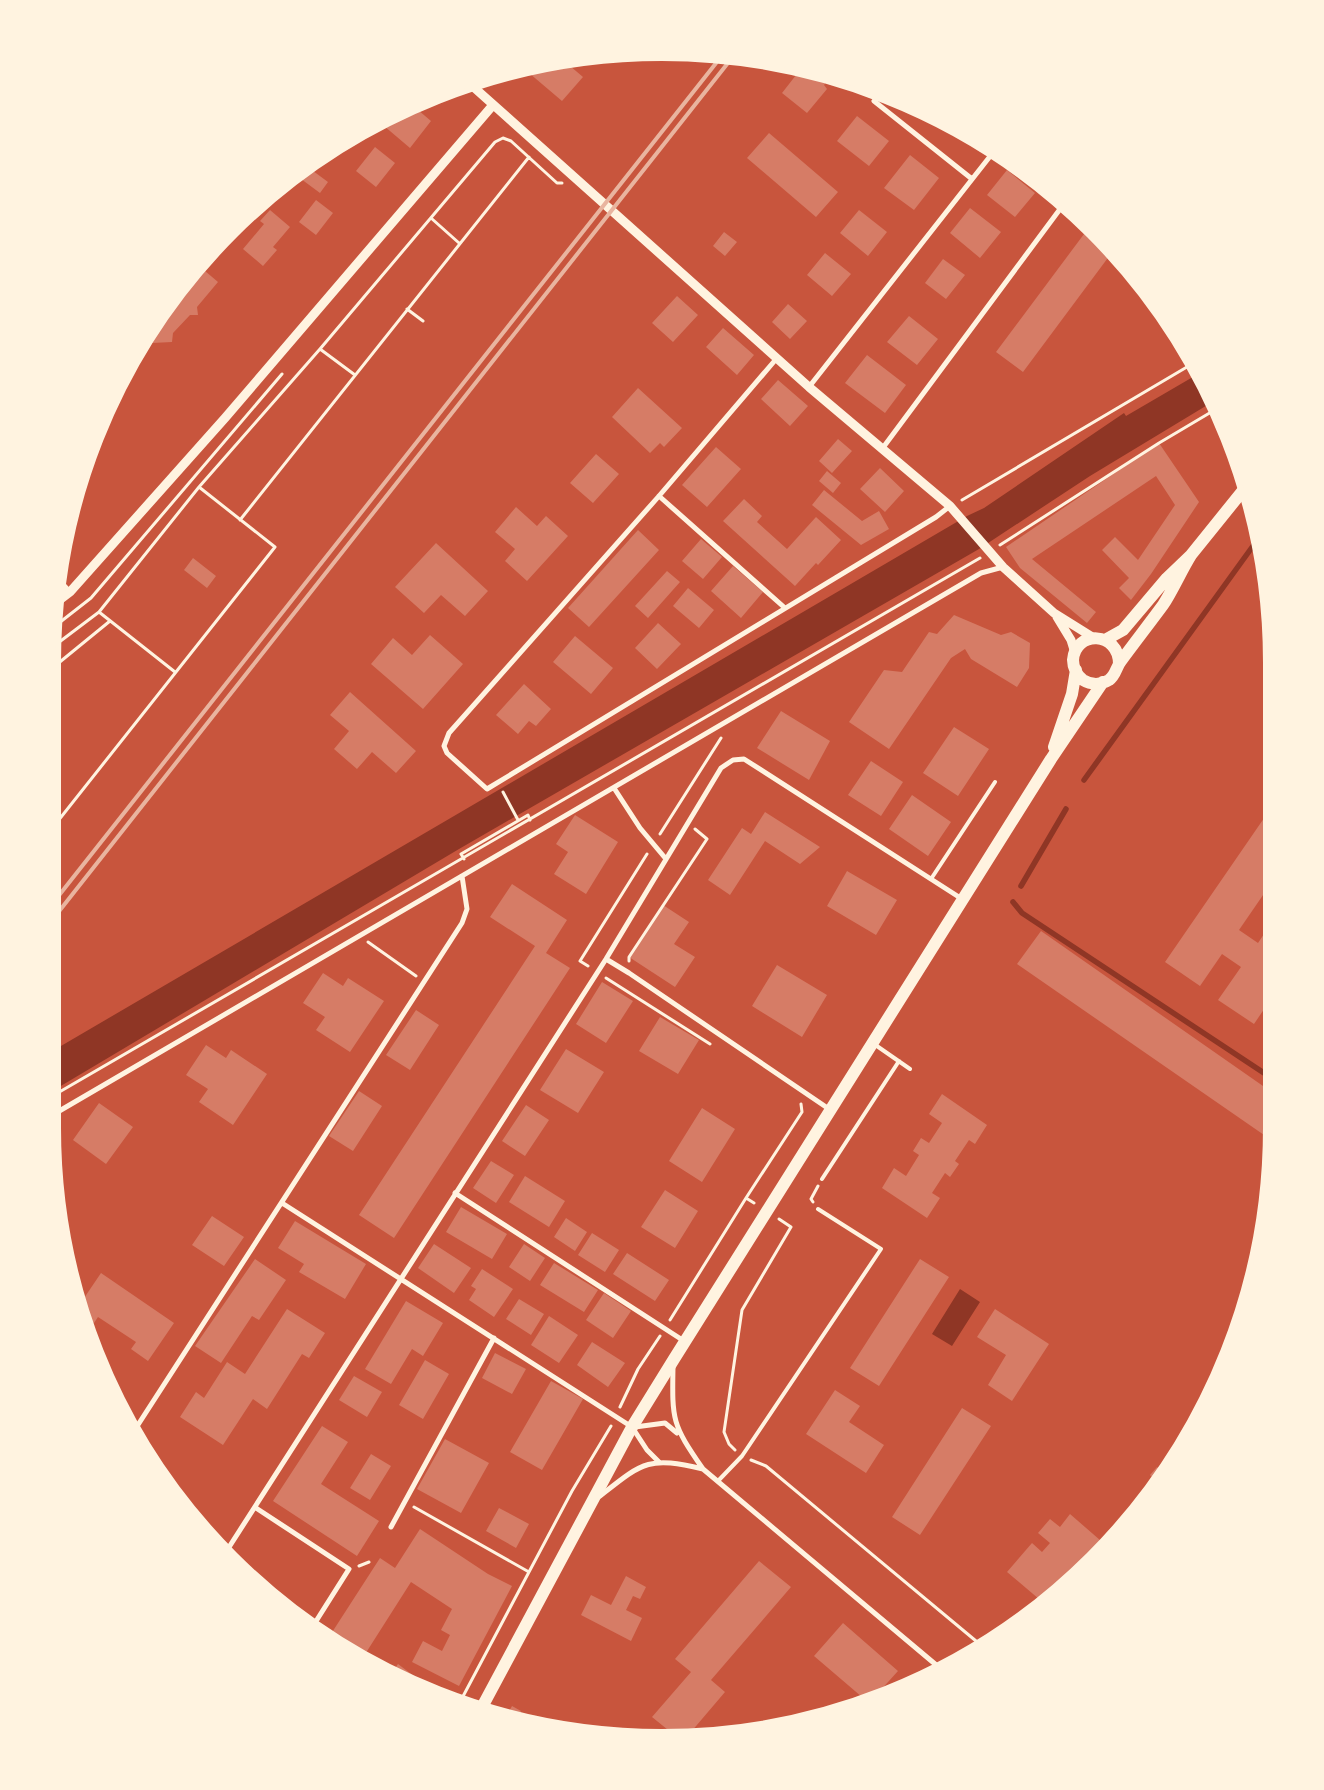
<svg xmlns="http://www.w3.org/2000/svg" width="1324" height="1790" font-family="Figtree,sans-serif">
  <rect width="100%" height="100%" fill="#c8553d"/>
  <path fill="#8f3625" d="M 1198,374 L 1214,401 L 1090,476 L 979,549 L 459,849 L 49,1093 L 49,1053 L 967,516 L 984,508 L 1124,413 L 1126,416 Z
    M 960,1289 L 980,1302 L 952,1346 L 932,1334 Z"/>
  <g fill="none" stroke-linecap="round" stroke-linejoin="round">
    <path stroke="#8f3625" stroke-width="5.5" d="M 1084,780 L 1258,539
      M 1021,886 L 1066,809
      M 1013,902 L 1022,913 L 1273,1079"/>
  </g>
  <path fill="#d67c66" d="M 563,60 L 583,77 L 562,101 L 522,67 Z
    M 796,67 L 831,75 L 824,85 L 827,89 L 807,113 L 782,93 L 800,70 Z
    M 411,104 L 431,121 L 410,148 L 377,120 L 391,112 Z
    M 857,116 L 889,141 L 869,166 L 837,141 Z
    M 769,133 L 838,192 L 816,217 L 747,158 Z
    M 375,147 L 395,163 L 376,187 L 356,171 Z
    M 910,155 L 939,178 L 914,210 L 884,188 Z
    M 305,165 L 328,182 L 320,193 L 293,173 Z
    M 1007,170 L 1035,193 L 1015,217 L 987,195 Z
    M 316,200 L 333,213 L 316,235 L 299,222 Z
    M 970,208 L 1001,232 L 980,258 L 950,233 Z
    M 270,210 L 290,227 L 273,247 L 277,250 L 263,266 L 243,249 L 264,224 L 260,221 Z
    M 859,210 L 887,232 L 868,256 L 840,233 Z
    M 1090,226 L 1113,251 L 1023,372 L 996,352 Z
    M 724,232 L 737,242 L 725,256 L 713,246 Z
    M 825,253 L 851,274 L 832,296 L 807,275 Z
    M 943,259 L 965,275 L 946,299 L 925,283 Z
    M 198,265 L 218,282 L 197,307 L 198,315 L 190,315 L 173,333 L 172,342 L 152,343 L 149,326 L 152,321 Z
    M 677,296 L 698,315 L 673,342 L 652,323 Z
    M 788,304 L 807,321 L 790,339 L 772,322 Z
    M 909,316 L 938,339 L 917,365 L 887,342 Z
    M 723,328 L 754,355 L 737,375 L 706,347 Z
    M 867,355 L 906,385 L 885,413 L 845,383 Z
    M 778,380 L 808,406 L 790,426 L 761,399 Z
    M 638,388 L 682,428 L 664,447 L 660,443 L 650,453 L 612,417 Z
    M 838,439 L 852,451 L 832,473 L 819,461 Z
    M 1159,443 L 1199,502 L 1151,574 L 1131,600 L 1119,588 L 1129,578 L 1102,550 L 1115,537 L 1138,560 L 1175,505 L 1156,476 L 1032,559 L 1096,612 L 1087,623 L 1020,568 L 1006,547 Z
    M 716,447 L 741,469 L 707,507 L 682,485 Z
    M 596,454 L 619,474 L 593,503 L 570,483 Z
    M 880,468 L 904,491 L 885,512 L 860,489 Z
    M 827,471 L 841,483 L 833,493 L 819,481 Z
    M 824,490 L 862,521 L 879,511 L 889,529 L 861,545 L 812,505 Z
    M 744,499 L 762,516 L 757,522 L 787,549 L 816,517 L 841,540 L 818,565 L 816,563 L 795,586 L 723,521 Z
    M 516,507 L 537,526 L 546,516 L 568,536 L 527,581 L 505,561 L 515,549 L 495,532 Z
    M 638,530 L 659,550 L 589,627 L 568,608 Z
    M 701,539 L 722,557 L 703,579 L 682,561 Z
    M 436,543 L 488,591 L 465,616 L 441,595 L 424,613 L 395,587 Z
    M 193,558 L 216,576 L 207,588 L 184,570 Z
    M 733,566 L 763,592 L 741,618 L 711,591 Z
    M 667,571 L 680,582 L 648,618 L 635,606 Z
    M 688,588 L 714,610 L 699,628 L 673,606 Z
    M 954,615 L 1001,635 L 1011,632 L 1030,643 L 1029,668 L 1017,687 L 971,659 L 965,649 L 951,658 L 889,749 L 849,722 L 884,670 L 902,672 L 929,632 L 937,634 Z
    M 658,623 L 681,644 L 657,669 L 635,648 Z
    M 430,635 L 463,664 L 423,709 L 371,664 L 393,638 L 412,655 Z
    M 575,636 L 613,668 L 591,694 L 553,662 Z
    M 524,684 L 551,709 L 536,726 L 529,721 L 518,734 L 496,715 Z
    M 350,692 L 416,751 L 396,773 L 372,752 L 357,769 L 334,749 L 349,731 L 330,715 Z
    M 781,711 L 830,741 L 809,780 L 757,748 Z
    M 954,727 L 989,749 L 958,796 L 923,773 Z
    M 871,761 L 903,782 L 881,816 L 848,795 Z
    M 912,795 L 951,822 L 928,856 L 889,829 Z
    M 1271,808 L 1272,882 L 1239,930 L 1258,943 L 1272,922 L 1273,996 L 1254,1024 L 1218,1000 L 1241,967 L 1222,954 L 1200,986 L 1165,962 Z
    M 765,812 L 820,847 L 800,864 L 765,841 L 730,895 L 708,880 L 742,828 L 751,834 Z
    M 575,815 L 618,842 L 586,894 L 554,874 L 568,852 L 556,844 Z
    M 847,871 L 897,900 L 876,935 L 827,906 Z
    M 512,884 L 567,920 L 546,953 L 570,968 L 394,1238 L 359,1215 L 535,946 L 490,917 Z
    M 663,905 L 689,922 L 674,944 L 695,957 L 675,987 L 629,957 Z
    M 1041,931 L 1273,1093 L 1274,1142 L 1017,964 Z
    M 777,965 L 827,995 L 802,1037 L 752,1006 Z
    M 323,973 L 343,986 L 348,978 L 384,1001 L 350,1052 L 316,1030 L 325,1017 L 303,1003 Z
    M 602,982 L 633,1001 L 606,1043 L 576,1024 Z
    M 416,1010 L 439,1025 L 410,1070 L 386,1055 Z
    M 660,1017 L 699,1040 L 678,1074 L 639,1051 Z
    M 206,1045 L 226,1058 L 231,1050 L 267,1074 L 233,1125 L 199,1102 L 208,1089 L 186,1075 Z
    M 566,1049 L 604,1072 L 578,1113 L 540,1090 Z
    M 359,1091 L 382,1106 L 353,1151 L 329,1136 Z
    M 942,1094 L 987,1125 L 975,1144 L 969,1140 L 955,1161 L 959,1164 L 950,1177 L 945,1173 L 932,1193 L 940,1198 L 927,1218 L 882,1188 L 894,1168 L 906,1176 L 919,1155 L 913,1151 L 921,1138 L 929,1143 L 942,1123 L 929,1114 Z
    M 99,1103 L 133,1127 L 106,1164 L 73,1140 Z
    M 526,1105 L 549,1120 L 525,1156 L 502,1141 Z
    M 702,1108 L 735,1129 L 702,1182 L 669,1161 Z
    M 491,1161 L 514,1175 L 496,1203 L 473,1188 Z
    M 525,1176 L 565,1201 L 549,1227 L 509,1202 Z
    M 665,1190 L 698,1211 L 675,1248 L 641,1227 Z
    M 461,1207 L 507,1234 L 492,1259 L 446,1232 Z
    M 212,1216 L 244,1237 L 224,1266 L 192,1245 Z
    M 566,1218 L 587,1232 L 575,1251 L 554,1237 Z
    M 295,1221 L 366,1264 L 345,1299 L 299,1272 L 304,1264 L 278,1248 Z
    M 592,1233 L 619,1250 L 605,1272 L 578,1255 Z
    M 434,1244 L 471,1268 L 454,1293 L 418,1268 Z
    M 524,1244 L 545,1258 L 530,1281 L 509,1267 Z
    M 627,1253 L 669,1280 L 655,1301 L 613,1274 Z
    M 255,1259 L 286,1280 L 259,1320 L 252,1316 L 221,1363 L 195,1346 Z
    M 920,1259 L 949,1277 L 879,1386 L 850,1368 Z
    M 554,1263 L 598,1290 L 584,1312 L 540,1285 Z
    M 482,1269 L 513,1289 L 494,1317 L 469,1300 L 476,1289 L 471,1286 Z
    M 101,1273 L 174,1323 L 148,1361 L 131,1349 L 136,1342 L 98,1317 L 94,1323 L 81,1314 L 78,1307 Z
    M 604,1293 L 631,1311 L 613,1338 L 586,1320 Z
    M 519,1299 L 544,1314 L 531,1335 L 506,1319 Z
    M 406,1301 L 443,1323 L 423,1356 L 412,1349 L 391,1384 L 365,1369 Z
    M 287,1309 L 325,1333 L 309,1358 L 302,1354 L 267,1409 L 253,1399 L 223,1445 L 180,1417 L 196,1392 L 204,1398 L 227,1362 L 245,1374 Z
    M 995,1309 L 1049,1344 L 1012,1401 L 988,1385 L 1006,1355 L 977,1337 Z
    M 549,1316 L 578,1335 L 559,1363 L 531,1345 Z
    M 592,1342 L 625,1363 L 608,1387 L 577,1365 Z
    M 495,1353 L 526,1369 L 512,1394 L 482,1378 Z
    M 425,1360 L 449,1374 L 423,1419 L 399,1405 Z
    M 354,1376 L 382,1392 L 367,1417 L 339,1400 Z
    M 551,1381 L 583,1399 L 542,1470 L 510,1452 Z
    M 835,1390 L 860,1406 L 849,1422 L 884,1445 L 866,1473 L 806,1434 Z
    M 962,1408 L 991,1426 L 920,1535 L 892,1517 Z
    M 322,1426 L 348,1442 L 321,1484 L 379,1521 L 357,1556 L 273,1501 Z
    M 445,1439 L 489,1463 L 461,1513 L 417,1489 Z
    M 371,1454 L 391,1466 L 370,1500 L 350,1488 Z
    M 1157,1467 L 1165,1474 L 1158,1483 L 1150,1475 Z
    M 499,1508 L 529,1524 L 516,1548 L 486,1531 Z
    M 1070,1514 L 1108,1547 L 1046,1605 L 1007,1572 L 1032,1543 L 1042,1552 L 1050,1543 L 1038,1533 L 1050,1519 L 1060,1527 Z
    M 420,1529 L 488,1574 L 512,1586 L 459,1686 L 412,1662 L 423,1641 L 442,1651 L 450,1635 L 441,1630 L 452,1609 L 411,1582 L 362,1659 L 329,1637 L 380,1558 L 395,1568 Z
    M 759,1561 L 791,1587 L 711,1680 L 725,1692 L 685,1739 L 678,1738 L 652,1717 L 691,1672 L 675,1659 Z
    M 626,1576 L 646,1587 L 640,1599 L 633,1596 L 626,1610 L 642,1618 L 631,1641 L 581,1615 L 591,1595 L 611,1605 Z
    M 843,1623 L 898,1671 L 869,1703 L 814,1656 Z
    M 398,1664 L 423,1683 L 421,1688 L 389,1677 Z
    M 512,1706 L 521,1711 L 516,1720 L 506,1717 Z"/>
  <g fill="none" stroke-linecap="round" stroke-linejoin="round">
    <path stroke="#fff3e0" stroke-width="3" d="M 431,218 L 459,243
      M 407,309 L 423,321
      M 320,349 L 355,375
      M 199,487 L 320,349 L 495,142 L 503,138 L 511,141 L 557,183 L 562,183
      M 962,500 L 1192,364
      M 240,520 L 529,157
      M 1000,545 L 1159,443 L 1218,408
      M 50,630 L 91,598 L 282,374
      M 50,649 L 99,612
      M 50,670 L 110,621
      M 503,792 L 518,820
      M 50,831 L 275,547 L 199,487 L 99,612 L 175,672
      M 660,834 L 721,738
      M 464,859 L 461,854 L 528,815 L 530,820
      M 368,942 L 416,976
      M 629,961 L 629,957 L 707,839 L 695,829
      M 588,966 L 580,961 L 647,854
      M 606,978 L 710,1044
      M 49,1098 L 980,558
      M 813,1202 L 811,1199 L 818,1186
      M 754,1203 L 746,1198 L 802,1112 L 801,1104
      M 670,1320 L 746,1198
      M 620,1407 L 638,1369 L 660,1336
      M 735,1450 L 729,1444 L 724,1432 L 742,1310 L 791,1227 L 779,1219
      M 751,1460 L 766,1466 L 982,1646
      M 414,1507 L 529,1572
      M 359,1566 L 369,1562
      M 460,1702 L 572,1491 L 611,1426"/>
    <path stroke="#fff3e0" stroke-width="4" d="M 931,879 L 995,782
      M 874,1044 L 910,1069
      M 822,1179 L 899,1061
      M 718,1481 L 742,1456 L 881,1249 L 818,1209"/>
    <path stroke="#fff3e0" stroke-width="5" d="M 874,101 L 972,179
      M 777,358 L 659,496 L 449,733 L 444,746 L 447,753 L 487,789 L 936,517 L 950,506
      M 809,387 L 995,150
      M 882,449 L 1066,201
      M 659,496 L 785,608
      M 57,578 L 70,592
      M 614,788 L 640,828 L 666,859
      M 606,959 L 629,973 L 829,1109
      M 49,1117 L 981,573 L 1003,567
      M 455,1193 L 684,1341
      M 282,1203 L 632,1427 L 647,1450 L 659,1462
      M 673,1367 C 672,1421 672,1424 703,1469 L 941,1669
      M 127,1426 L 134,1431 L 462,923 L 467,909 L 462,876
      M 635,1427 L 665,1423 L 677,1433
      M 600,1496 C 643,1462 648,1456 703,1469
      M 256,1508 L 349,1569 L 313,1626
      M 391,1527 L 494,1338
      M 224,1555 L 606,959 L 721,768 L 733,760 L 744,759 L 962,899"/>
    <path stroke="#fff3e0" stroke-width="9" d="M 469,83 L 809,387 L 950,506 L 1003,567 L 1054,613 L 1094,638
      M 53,605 L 70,592 L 225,418 L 493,105
      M 1057,617 L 1071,640 L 1075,653"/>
    <path stroke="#fff3e0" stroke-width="12" d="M 1105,640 L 1123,630 L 1167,578 L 1191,555 L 1245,488
      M 1119,664 C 1119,631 1075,630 1073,660 C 1073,668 1077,676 1083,680 C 1091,685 1101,685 1109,680 C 1116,675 1116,667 1121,661 C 1135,642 1149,624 1163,605 C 1173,590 1181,571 1191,555
      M 1054,747 L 1072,694 L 1076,670
      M 481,1709 L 632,1427 L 674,1359 L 1051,759 L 1103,682"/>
    <path stroke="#e9b49f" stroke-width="4" d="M 49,908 L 724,53
      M 49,924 L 735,54"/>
  </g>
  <path d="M0 0H1324V1790H0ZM662 58H662A604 604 0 0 1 1266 662V1128A604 604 0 0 1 662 1732H662A604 604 0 0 1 58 1128V662A604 604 0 0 1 662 58Z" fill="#fff3e0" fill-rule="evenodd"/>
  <path fill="none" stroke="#fff3e0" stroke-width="6" d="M662 58H662A604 604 0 0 1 1266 662V1128A604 604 0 0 1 662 1732H662A604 604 0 0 1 58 1128V662A604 604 0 0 1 662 58Z"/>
</svg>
